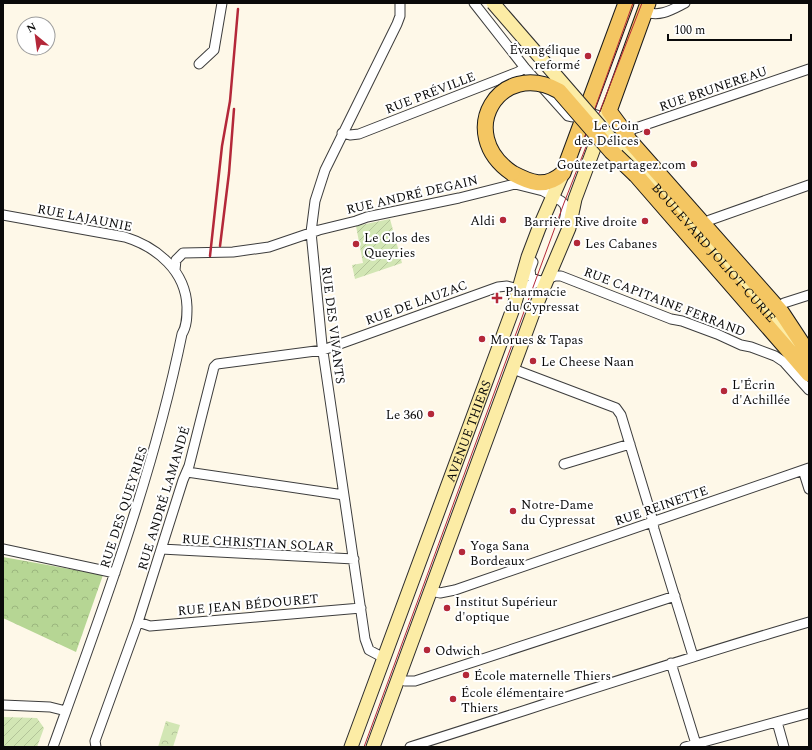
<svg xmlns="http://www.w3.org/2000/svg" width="812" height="750" font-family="Spectral,serif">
  <defs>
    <pattern id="forest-crowns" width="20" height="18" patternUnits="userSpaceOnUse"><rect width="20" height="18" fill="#b6d694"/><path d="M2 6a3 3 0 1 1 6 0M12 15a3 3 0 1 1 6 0" fill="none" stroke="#9bb67e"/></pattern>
    <pattern id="park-crowns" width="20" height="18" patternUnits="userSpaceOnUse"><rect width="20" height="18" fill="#d2e6b4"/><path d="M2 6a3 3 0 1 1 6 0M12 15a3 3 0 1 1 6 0" fill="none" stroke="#b3c499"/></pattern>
    <pattern id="garden-furrows" width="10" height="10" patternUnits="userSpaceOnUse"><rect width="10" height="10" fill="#d2e6b4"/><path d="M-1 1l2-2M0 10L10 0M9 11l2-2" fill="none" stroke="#b3c499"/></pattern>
  </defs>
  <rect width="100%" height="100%" fill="#fef8e8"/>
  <path fill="url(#forest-crowns)" d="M 3,557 L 103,575 L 76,652 L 3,618 Z"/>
  <path fill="url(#park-crowns)" d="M 166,721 L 180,725 L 173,747 L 158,747 Z"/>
  <path fill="url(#garden-furrows)" d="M 390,219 L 402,263 L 355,279 L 352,265 L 363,263 L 356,226 Z
    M 3,717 L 37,718 L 44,728 L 37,747 L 3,747 Z"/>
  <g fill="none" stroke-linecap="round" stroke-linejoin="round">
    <g stroke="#3d3d3d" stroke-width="11">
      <path id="street" d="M 474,3 L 525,68 L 568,116 C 587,122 587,104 609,123
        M 645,12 C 661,17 671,10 685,3
        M 199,64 L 214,50 L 222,3
        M 342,133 L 350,135 L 359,134 L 518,72 L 525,68
        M 626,134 L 633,129 L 809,69
        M 3,215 L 125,237 C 157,247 186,271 187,307 C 187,316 187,326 182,334 C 153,476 102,611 53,747
        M 704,225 L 710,220 L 809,185
        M 533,262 L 530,270 L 531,277 L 541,282
        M 175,270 L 176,260 L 183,253 L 233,252 L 269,247 L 319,230 L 356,221 L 367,217 L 459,198 L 515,184 L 543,191 L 561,201 C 568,206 566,213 564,221
        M 778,309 L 784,303 L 809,295
        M 513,369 L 616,408 L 621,415 L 651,514 L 654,529 L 693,656
        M 564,464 L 630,444
        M 803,470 L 809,489
        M 187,472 L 344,495
        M 3,549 L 115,573
        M 161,549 L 354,559
        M 431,591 L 440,593 L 455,590 L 809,468
        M 138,622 L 150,626 L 361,608
        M 384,658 L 369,650 L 365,639 L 322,345 L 311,232 L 315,201 L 325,170 L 397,24 L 400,16 L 400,3
        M 671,663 L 696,744
        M 398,678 L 405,681 L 415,681 L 675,596
        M 3,705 L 50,707 L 66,711
        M 777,722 L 784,747
        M 96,747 L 95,741 L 138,622 L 183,480 L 189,466 L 214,367 L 217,364 L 323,350 L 498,287 L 507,286 L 519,289 L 555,276 L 561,276 L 671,319 L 682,321 L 717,334 L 741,345 L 751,347 L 775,356 L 784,362 L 809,390
        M 410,747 C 543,705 675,661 809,622
        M 685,747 L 809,713"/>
    </g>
    <g stroke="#2c2c2c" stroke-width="15">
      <g id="secondary">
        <path id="s1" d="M 617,146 L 642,170 L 803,353"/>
        <path id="s2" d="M 351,747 L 514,306 L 528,257 L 539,228 L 563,173"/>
        <path d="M 373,747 L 533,313 L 569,228 L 575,199 L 609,108"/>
      </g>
    </g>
    <g stroke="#1b1b1b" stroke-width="17">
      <path id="primary" d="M 648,3 L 609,111 L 626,134 L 629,140 L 782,313 L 809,354
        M 512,173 C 531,183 545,189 563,173 L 626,3
        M 636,175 L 809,374"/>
    </g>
    <use href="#street" stroke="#fff" stroke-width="9"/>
    <use href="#secondary" stroke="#fceca5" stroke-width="13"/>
    <use href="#primary" stroke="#f4c662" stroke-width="15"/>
    <path stroke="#b42839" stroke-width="1" d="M 580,150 L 633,3
      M 364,747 L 564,203 L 642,3"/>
    <path stroke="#b42839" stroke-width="2.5" d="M 220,246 L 229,173 L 234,109
      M 210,256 L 222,146 L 230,101 L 238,9"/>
    <g stroke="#2c2c2c" stroke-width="15" stroke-linecap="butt">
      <path id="secondary-bridge" d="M 493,3 L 617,146"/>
    </g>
    <g stroke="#1b1b1b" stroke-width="17" stroke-linecap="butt">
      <path id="primary-bridge" d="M 512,173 C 454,133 500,58 559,91 L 611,151 L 636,175"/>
    </g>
    <use href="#secondary-bridge" stroke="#fceca5" stroke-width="13"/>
    <use href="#primary-bridge" stroke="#f4c662" stroke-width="15"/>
  </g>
  <g fill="#b42839" stroke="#fff" stroke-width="1.5">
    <circle cx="588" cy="56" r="4"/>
    <circle cx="647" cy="132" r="4"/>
    <circle cx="694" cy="164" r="4"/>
    <circle cx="503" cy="220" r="4"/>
    <circle cx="645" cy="221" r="4"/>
    <circle cx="577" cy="243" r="4"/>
    <circle cx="356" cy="244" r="4"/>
    <path d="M495 292h4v4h4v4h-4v4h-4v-4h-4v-4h4z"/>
    <circle cx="482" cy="339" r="4"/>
    <circle cx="533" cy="361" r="4"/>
    <circle cx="724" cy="391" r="4"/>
    <circle cx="431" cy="414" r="4"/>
    <circle cx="513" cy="511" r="4"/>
    <circle cx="462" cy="552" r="4"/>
    <circle cx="447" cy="608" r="4"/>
    <circle cx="427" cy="650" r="4"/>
    <circle cx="466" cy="675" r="4"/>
    <circle cx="453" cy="699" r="4"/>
  </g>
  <g text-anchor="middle" stroke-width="4" stroke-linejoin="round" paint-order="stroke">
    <g font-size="13" fill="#0a0a0a" stroke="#fff" text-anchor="start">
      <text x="580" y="54" text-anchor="end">Évangélique<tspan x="580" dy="15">reformé</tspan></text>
      <text x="639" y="130" text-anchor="end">Le Coin<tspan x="639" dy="15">des Délices</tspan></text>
      <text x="686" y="169" text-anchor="end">Goûtezetpartagez.com</text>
      <text x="495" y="225" text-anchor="end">Aldi</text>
      <text x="637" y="226" text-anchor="end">Barrière Rive droite</text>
      <text x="364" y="242">Le Clos des<tspan x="364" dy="15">Queyries</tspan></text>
      <text x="585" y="248">Les Cabanes</text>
      <text x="505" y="296">Pharmacie<tspan x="505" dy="15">du Cypressat</tspan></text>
      <text x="490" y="344">Morues &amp; Tapas</text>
      <text x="541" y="366">Le Cheese Naan</text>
      <text x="732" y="389">L'Écrin<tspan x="732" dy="15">d'Achillée</tspan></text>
      <text x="423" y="419" text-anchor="end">Le 360</text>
      <text x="521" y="509">Notre-Dame<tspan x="521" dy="15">du Cypressat</tspan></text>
      <text x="470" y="550">Yoga Sana<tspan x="470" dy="15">Bordeaux</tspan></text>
      <text x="455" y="606">Institut Supérieur<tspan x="455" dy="15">d'optique</tspan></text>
      <text x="435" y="655">Odwich</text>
      <text x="474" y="680">École maternelle Thiers</text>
      <text x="461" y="697">École élémentaire<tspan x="461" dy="15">Thiers</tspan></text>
    </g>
    <g font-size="13" fill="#0a0a0a" stroke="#fff">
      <text transform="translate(713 88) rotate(-19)" y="5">RUE BRUNEREAU</text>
      <text transform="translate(430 92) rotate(-21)" y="5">RUE PRÉVILLE</text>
      <text transform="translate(412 194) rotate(-13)" y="5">RUE ANDRÉ DEGAIN</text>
      <text transform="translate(85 217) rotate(11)" y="5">RUE LAJAUNIE</text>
      <text dy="5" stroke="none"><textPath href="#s1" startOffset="144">BOULEVARD JOLIOT-CURIE</textPath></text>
      <text transform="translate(665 301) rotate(21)" y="5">RUE CAPITAINE FERRAND</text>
      <text transform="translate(416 302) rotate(-20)" y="5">RUE DE LAUZAC</text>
      <text transform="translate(334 325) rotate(83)" y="5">RUE DES VIVANTS</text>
      <text dy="5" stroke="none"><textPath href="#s2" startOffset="337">AVENUE THIERS</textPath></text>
      <text transform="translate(163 498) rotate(-73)" y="5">RUE ANDRÉ LAMANDÉ</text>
      <text transform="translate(661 505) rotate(-19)" y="5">RUE REINETTE</text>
      <text transform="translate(123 507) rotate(-72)" y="5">RUE DES QUEYRIES</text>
      <text transform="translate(258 542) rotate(3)" y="5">RUE CHRISTIAN SOLAR</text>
      <text transform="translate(248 604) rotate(-5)" y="5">RUE JEAN BÉDOURET</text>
    </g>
  </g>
  <rect width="812" height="750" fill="none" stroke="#0a0a0a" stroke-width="8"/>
  <g transform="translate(36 36) rotate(331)"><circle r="19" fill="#ffffff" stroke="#9d9d9d"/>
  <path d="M0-3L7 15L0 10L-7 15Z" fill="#b42839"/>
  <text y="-6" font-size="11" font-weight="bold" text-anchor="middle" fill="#0a0a0a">N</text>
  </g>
  <path d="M668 34v6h123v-6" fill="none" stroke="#0a0a0a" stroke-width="2"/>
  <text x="674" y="34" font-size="12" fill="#0a0a0a" stroke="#ffffff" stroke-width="3" paint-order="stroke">100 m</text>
</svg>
